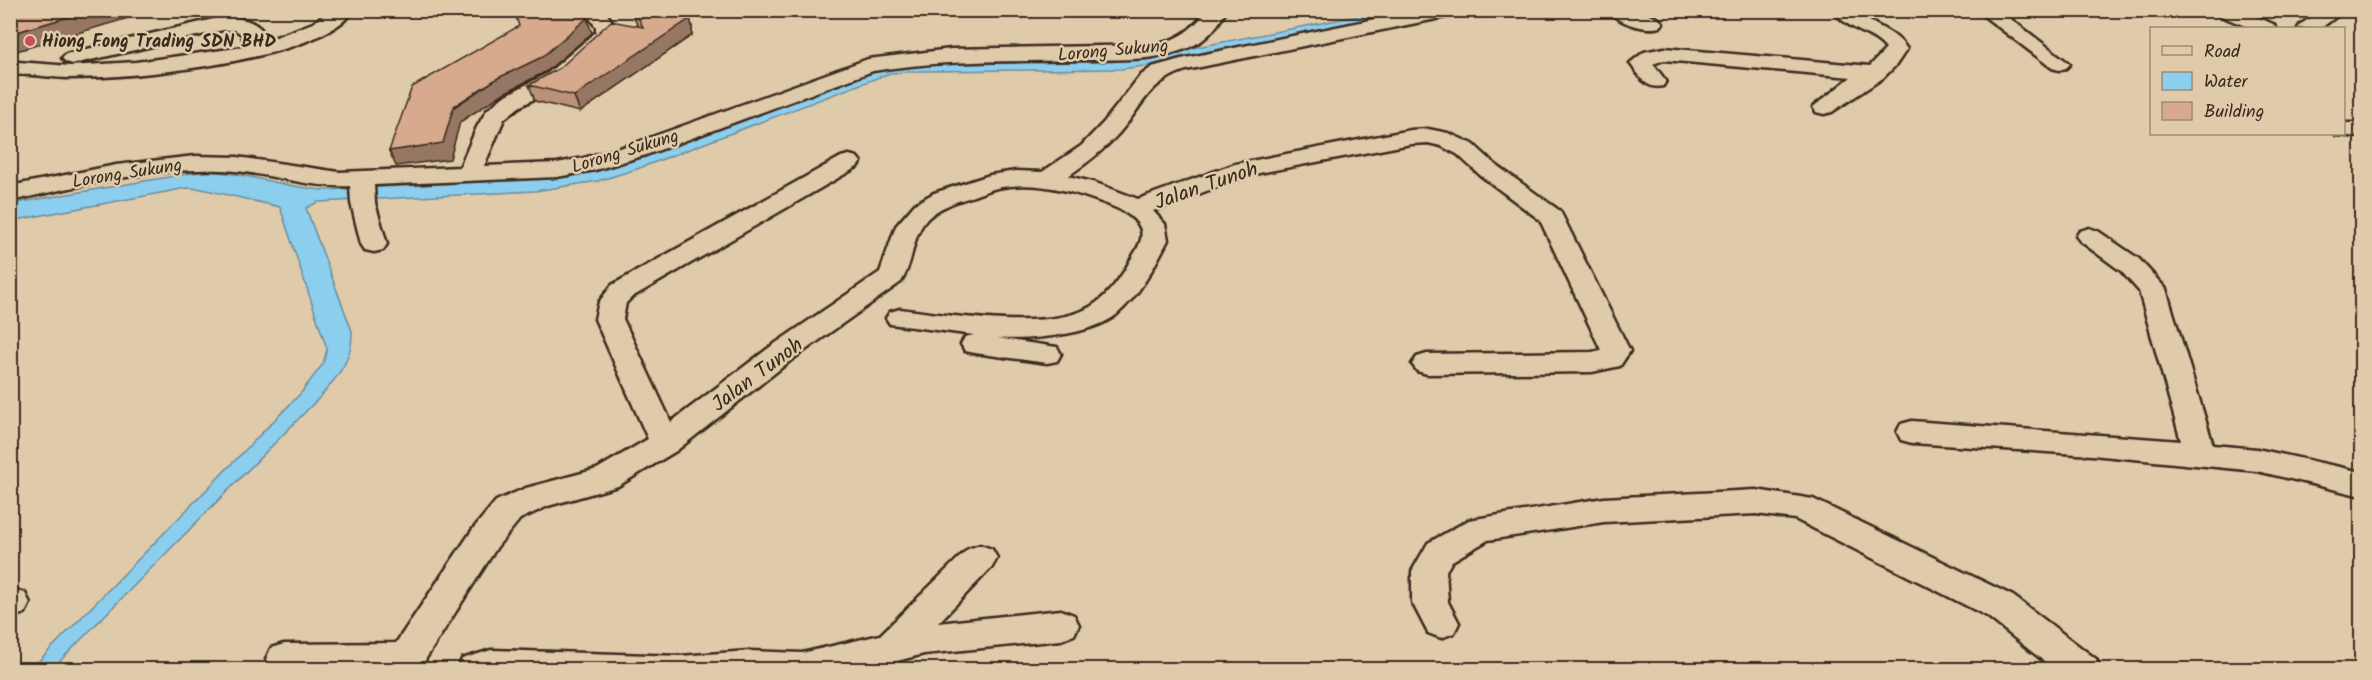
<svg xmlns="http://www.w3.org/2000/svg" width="2372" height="680" font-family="Kalam,sans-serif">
  <rect width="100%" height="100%" fill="#dfcbaa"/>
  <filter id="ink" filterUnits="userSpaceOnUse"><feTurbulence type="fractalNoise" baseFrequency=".0167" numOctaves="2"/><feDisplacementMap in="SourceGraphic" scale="12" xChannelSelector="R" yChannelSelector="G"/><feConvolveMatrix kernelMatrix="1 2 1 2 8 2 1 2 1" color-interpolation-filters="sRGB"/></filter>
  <g filter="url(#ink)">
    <path fill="#8cceee" stroke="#6c8c9b" stroke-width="1.5" d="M 1384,11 L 1427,11 L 1169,63 L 1121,69 L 923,71 L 890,73 L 637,169 L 598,181 L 535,191 L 318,202 L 306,208 L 352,331 C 353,359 338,376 321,396 L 52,669 L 31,669 L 300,394 L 323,364 L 327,349 L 280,207 L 202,189 L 187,188 L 11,221 L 10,204 L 204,171 C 246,172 285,188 326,190 L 570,177 L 627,162 L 871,70 L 927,63 L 1099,62 L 1135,59 Z"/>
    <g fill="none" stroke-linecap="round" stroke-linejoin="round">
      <g stroke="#3b2a1e" stroke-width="5">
        <path id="minor" d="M 330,10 L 354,10 C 317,62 131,78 70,78 C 50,78 31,73 10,75 L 10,63 L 18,62 L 70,66 L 136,62 L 244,47 L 242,34 L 235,30 L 223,30 L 73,64 L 66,62 L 62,58 L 66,54 L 218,18 C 235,17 254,18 264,33 L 265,41 L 313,23 Z
          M 584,10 L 604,10 L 616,27 L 616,34 L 564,83 L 519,107 L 504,119 L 484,166 L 557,163 L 584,158 L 630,145 L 868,59 L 951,49 L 1154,45 C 1177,40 1193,30 1207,10 L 1227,10 C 1219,23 1210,37 1196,44 C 1163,62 1120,59 1083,60 C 1013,62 943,59 873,71 L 646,155 L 595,170 L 557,177 L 374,185 L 375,203 L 387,244 L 383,250 L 374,252 L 365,250 L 361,244 L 351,203 L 350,186 C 307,188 266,172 223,170 C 151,167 80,186 10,201 L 10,186 L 116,165 L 195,156 L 237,157 L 339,172 L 460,167 L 477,127 L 487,110 L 503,97 L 548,73 L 596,32 L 596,27 Z
          M 1419,10 L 1461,10 L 1458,14 L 1451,16 L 1186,70 C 1147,83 1144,105 1119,133 C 1103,151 1087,163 1068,176 L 1096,183 L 1138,199 L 1235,164 L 1411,130 L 1428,129 L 1448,133 L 1473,144 L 1496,165 L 1560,211 L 1630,351 L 1620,366 L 1592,372 L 1427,374 L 1417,371 L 1412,364 L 1417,357 L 1427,354 L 1592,352 L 1601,350 L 1540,220 L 1480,175 L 1457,154 L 1441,146 L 1428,143 L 1411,144 L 1249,175 L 1153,211 L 1165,224 L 1168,240 C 1154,267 1140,295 1116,315 C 1091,335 1027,341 996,338 L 1057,347 L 1061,354 L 1057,361 L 1047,363 L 975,353 L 965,351 L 961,344 L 965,337 L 974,335 L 890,324 L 886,318 L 890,312 L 900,309 C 949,315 1056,334 1096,303 C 1111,292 1122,276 1130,261 C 1137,249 1147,236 1138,224 C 1129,212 1117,208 1104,203 C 1071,190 1032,180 997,188 C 988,190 980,194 971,197 C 955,202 939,207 927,219 C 911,236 914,263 901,282 L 790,361 L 676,451 L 618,486 L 548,506 L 520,519 L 497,547 L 425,660 L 427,670 L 271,670 L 266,659 L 271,648 L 284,644 L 396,643 L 473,529 L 496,501 L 526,488 L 597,469 L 648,439 L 595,319 L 599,302 L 612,285 L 841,157 L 849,155 L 857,157 L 861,162 L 857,167 L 632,297 L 626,303 L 623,319 L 671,422 L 770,347 L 880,272 L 896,226 L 915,204 L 934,193 L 990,175 L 1016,171 L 1042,172 L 1081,146 L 1104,122 L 1140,76 L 1152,67 L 1181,59 Z
          M 1607,10 C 1621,10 1655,11 1663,23 L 1660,27 C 1645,31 1618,23 1607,10 Z
          M 1833,10 L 1855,10 C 1872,27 1893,28 1907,49 L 1896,65 L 1883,78 L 1832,112 L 1824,114 L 1816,112 L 1813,107 L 1851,77 L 1664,60 L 1653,64 L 1666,81 L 1663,86 C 1646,90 1639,76 1630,63 L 1644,52 L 1664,48 L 1870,66 L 1886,49 C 1873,32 1849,32 1833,10 Z
          M 1976,10 L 1999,10 L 2070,64 L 2066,68 L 2059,70 L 2052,68 Z
          M 2213,10 L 2241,10 L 2273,24 L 2276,28 L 2250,28 L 2216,14 Z
          M 2311,10 L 2333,10 L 2337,16 L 2321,28 L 2298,28 L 2301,24 L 2315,15 Z
          M 2344,123 L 2362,123 L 2362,137 L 2336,135 L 2344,134 Z
          M 2089,228 L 2098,231 L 2139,259 L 2166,289 L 2213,445 L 2257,449 L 2362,472 L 2362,496 L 2257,471 L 2092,455 L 1912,443 L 1901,440 L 1897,432 L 1901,424 L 1912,421 L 2181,441 L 2139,291 L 2121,271 L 2080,241 L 2076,236 L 2080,231 Z
          M 1756,490 L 1813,499 L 2013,596 L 2096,659 L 2101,670 L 2055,670 L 1987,616 L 1795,519 L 1756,514 L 1604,522 L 1488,540 L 1452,561 L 1446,571 L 1448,602 L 1459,623 L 1454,633 L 1441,638 L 1428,633 L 1412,602 L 1412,571 L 1428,543 L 1469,520 L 1604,498 Z
          M 980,545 L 992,549 L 997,558 L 992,567 L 938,623 L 1061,610 L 1074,615 L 1079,625 L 1074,635 L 1061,640 L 924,654 L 862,670 L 457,670 L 462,659 L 491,650 L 680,656 L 749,651 L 802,653 L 880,635 L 968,549 Z
          M 10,589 L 25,593 L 30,603 L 25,613 L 10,618 Z"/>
      </g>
      <use href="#minor" fill="#dfcbaa" fill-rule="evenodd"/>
    </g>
    <path fill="#b99279" stroke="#3b2a1e" stroke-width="1.5" d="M 630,10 L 688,11 L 692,26 L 692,35 L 580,112 L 535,101 L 529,85 L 638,26 Z"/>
    <path fill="#967763" stroke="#3b2a1e" stroke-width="1.5" d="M 92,10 L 152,11 L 10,53 L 10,34 Z
      M 688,11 L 692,26 L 692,35 L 580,112 L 574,96 Z
      M 587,18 L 592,33 L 547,71 L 504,93 L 460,122 L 450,159 L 396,166 L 389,151 Z"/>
    <path fill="#d7aa8d" stroke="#3b2a1e" stroke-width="1.5" d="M 28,10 L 92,10 L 10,34 L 10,16 Z
      M 529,10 L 583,10 L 587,18 L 542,57 L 498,78 L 454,106 L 443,143 L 389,151 L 412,87 L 519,26 L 515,14 Z
      M 634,10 L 688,10 L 688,20 L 574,96 L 529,85 L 560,68 L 611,21 L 643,27 Z"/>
  </g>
  <circle fill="#d1495b" stroke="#dfcbaa" stroke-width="2" cx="30" cy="41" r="6"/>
  <g text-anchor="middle" stroke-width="5" stroke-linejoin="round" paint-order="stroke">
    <g font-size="18" font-weight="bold" fill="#3b2a1e" stroke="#dfcbaa" text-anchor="start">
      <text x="42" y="47">Hiong Fong Trading SDN BHD</text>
    </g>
    <g font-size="18" fill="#3b2a1e" stroke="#dfcbaa">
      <text transform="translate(1113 50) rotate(-5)" y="6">Lorong Sukung</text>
      <text transform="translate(625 151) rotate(-17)" y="6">Lorong Sukung</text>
      <text transform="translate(127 173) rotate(-9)" y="6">Lorong Sukung</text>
    </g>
    <g font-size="21" fill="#3b2a1e" stroke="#dfcbaa">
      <text transform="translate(1206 185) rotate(-19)" y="7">Jalan Tunoh</text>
      <text transform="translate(757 374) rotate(-37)" y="7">Jalan Tunoh</text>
    </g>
  </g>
  <rect width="2372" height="680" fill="none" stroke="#dfcbaa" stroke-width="36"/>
  <rect x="18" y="18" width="2336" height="644" fill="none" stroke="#3b2a1e" stroke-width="2" filter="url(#ink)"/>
  <rect x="2150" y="27" width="195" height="108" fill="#dfcbaa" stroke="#9d8b72" stroke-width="1.5"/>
  <rect x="2162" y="46" width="30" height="9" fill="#dfcbaa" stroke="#9d8b72" stroke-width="1.5"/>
  <text x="2204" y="57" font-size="18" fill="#3b2a1e">Road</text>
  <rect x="2162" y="72" width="30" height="18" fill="#8cceee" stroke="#9d8b72" stroke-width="1.5"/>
  <text x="2204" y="87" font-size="18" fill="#3b2a1e">Water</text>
  <rect x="2162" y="102" width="30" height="18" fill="#d7aa8d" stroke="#9d8b72" stroke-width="1.5"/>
  <text x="2204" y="117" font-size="18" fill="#3b2a1e">Building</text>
</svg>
